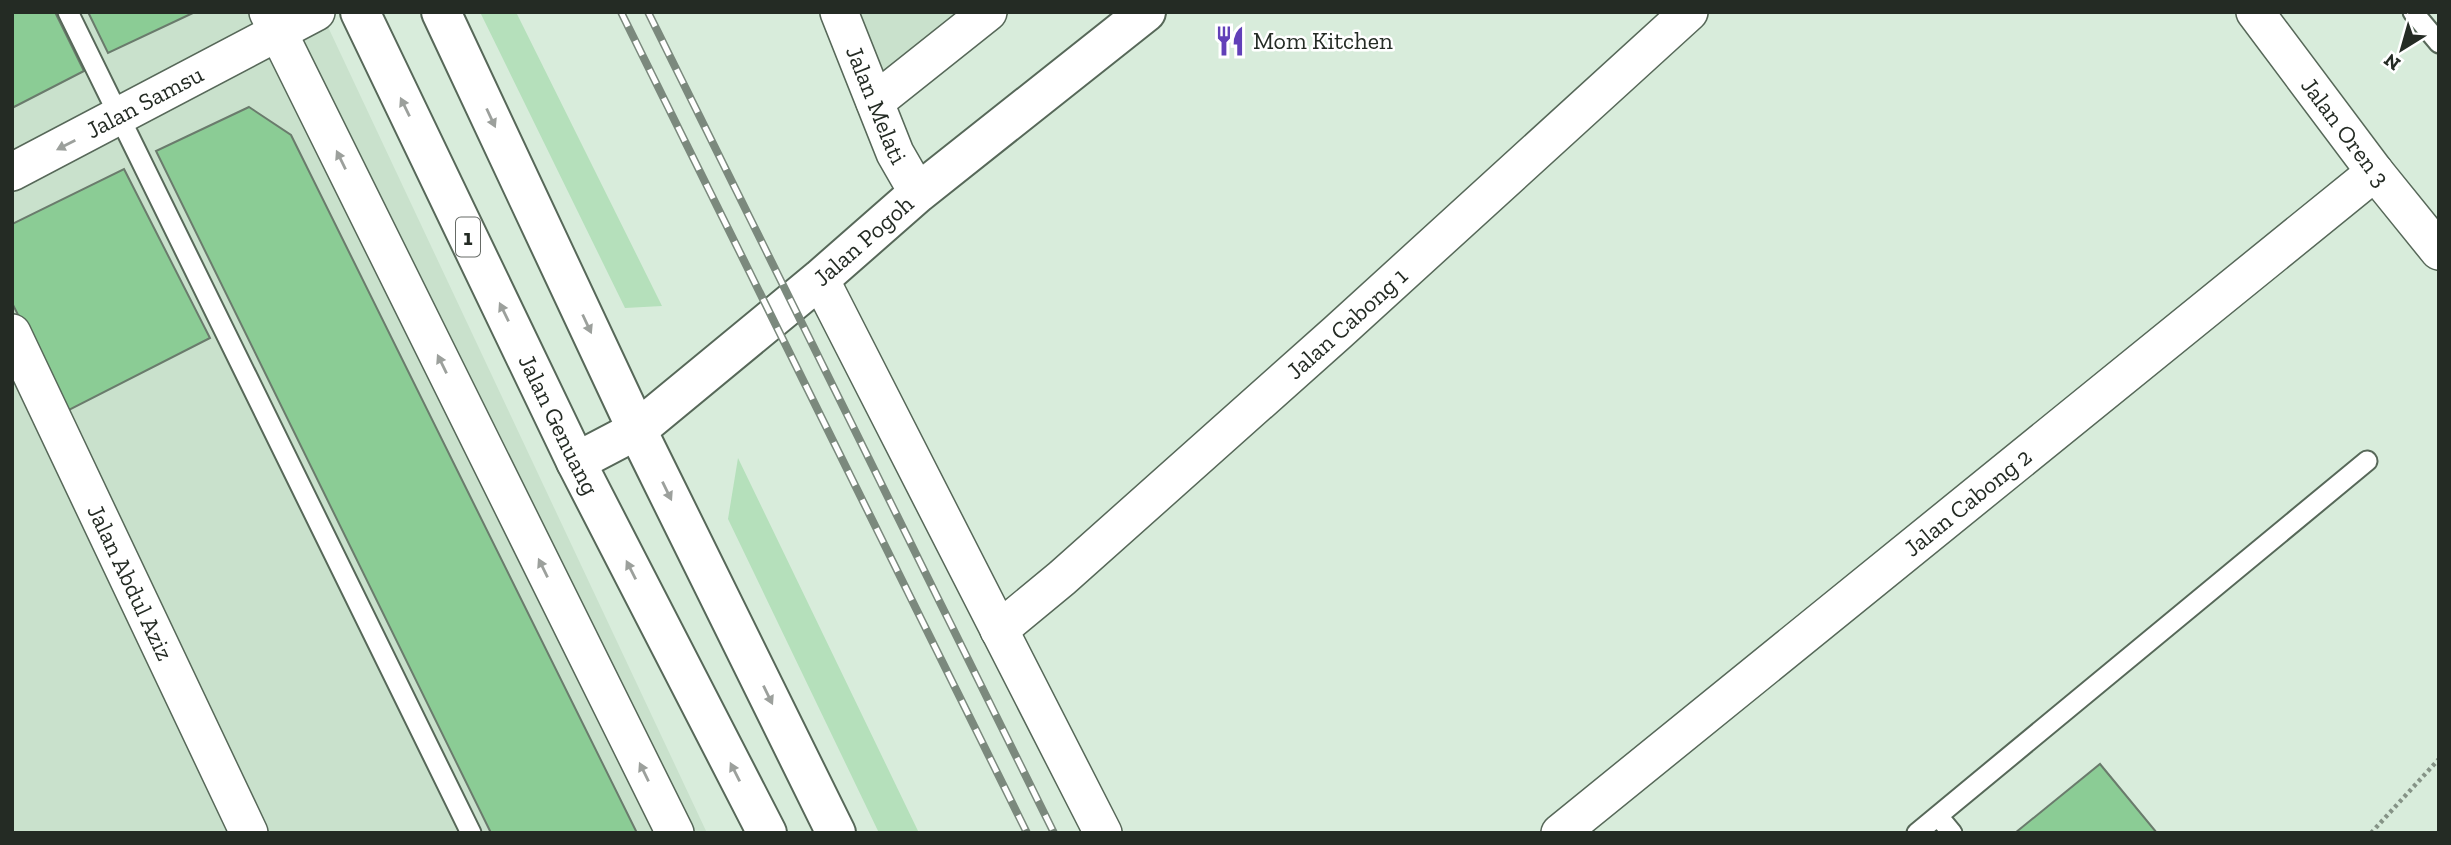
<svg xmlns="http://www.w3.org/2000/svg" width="2451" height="845" font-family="'Zilla Slab',serif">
  <rect width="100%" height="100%" fill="#d8ecdb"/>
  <path fill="#c9e1cc" d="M 12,12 L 321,12 L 707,833 L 12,833 Z
    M 822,12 L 1011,12 L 866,127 Z"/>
  <path fill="#b5e0bb" d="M 480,12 L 516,12 L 662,306 L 625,308 Z
    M 738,458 L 919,833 L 879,833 L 728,519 Z"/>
  <path fill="#8bcc95" stroke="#6a7b6c" stroke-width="2" d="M 12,12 L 55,12 L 84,71 L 12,108 Z
    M 88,12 L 195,12 L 108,53 Z
    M 249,107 L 291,135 L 637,833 L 491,833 L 156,151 Z
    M 124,169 L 210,338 L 67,411 L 12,303 L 12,224 Z
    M 2100,764 L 2157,833 L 2015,833 Z"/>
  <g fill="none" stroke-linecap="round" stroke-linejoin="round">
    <g stroke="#576859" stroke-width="23">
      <path id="lane" d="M 68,12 L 471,833
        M 2413,12 L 2439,43
        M 1938,816 L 1952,833
        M 1917,833 L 2367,461"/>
    </g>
    <g stroke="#576859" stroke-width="40">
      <g id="street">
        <path d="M 268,12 L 675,833"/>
        <path id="s1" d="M 839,12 L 895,153 L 918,193"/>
        <path id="s2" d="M 2255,12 L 2375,172 L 2439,251"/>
        <path d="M 875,102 L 988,12"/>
        <path id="s3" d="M 12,172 L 316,12"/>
        <path d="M 820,279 L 1103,833"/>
        <path id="s4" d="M 12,333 L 249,833"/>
        <path id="s5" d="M 999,630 L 1062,578 L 1338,332 L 1689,12"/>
        <path id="s6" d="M 1560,833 L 2375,172"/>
      </g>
    </g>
    <g stroke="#576859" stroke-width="42">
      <g id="secondary">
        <path id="s7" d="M 576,462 L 637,430 L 820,279 L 918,193 L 1146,12"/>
      </g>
    </g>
    <g stroke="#576859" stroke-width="42">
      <g id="highway">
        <path id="s8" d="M 360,12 L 576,462 L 767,833"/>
        <path d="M 441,12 L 637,430 L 836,833"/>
      </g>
    </g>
    <path stroke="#859386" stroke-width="4.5" stroke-dasharray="3.5 3.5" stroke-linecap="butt" d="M 2371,833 L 2439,759"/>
    <use href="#lane" stroke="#fff" stroke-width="19"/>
    <use href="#street" stroke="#fff" stroke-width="37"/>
    <use href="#secondary" stroke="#fff" stroke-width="38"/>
    <use href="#highway" stroke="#fff" stroke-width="38"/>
    <g stroke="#7b897d" stroke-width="8">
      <path id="rail" d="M 621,12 L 1027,833
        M 648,12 L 1054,833"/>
    </g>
    <use href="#rail" stroke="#fff" stroke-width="5" stroke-dasharray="16" stroke-linecap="butt"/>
  </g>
  <defs><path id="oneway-solid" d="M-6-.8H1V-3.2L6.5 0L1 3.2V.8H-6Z" transform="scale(1.75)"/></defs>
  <g fill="#9ca09c">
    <use href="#oneway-solid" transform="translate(405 107) rotate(-116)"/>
    <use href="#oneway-solid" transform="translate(491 118) rotate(65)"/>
    <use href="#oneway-solid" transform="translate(66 145) rotate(153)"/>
    <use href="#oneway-solid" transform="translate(341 160) rotate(-116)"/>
    <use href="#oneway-solid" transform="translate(504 312) rotate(-116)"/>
    <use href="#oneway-solid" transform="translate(587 324) rotate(65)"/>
    <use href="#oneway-solid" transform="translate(442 364) rotate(-116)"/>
    <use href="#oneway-solid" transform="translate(667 491) rotate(64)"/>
    <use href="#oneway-solid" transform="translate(543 568) rotate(-116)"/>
    <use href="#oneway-solid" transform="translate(631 570) rotate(-117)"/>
    <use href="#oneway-solid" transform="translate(768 695) rotate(64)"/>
    <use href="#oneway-solid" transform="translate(644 772) rotate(-116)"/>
    <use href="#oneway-solid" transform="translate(735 772) rotate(-117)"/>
  </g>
  <defs>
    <g id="restaurant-bare" transform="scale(2.415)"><path d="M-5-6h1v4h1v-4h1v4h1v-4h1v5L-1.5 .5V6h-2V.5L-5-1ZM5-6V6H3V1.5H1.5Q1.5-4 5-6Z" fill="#6140b8" stroke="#fff" stroke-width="2.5" paint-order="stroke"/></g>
  </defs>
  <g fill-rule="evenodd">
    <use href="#restaurant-bare" x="1230" y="41"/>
  </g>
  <g text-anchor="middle" stroke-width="5" stroke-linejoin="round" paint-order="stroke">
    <rect fill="#fff" stroke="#666b66" stroke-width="2" x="456" y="217.5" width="24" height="39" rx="5"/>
    <g font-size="23" font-weight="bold" fill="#242b24">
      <text x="468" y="245">1</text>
    </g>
    <g font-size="24" fill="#242b24" stroke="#fff" text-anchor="start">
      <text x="1253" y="49">Mom Kitchen</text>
    </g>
    <g font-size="24" fill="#242b24" stroke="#fff">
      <text dy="8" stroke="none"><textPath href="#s3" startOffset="150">Jalan Samsu</textPath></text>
      <text dy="8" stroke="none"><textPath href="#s1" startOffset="100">Jalan Melati</textPath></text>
      <text dy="8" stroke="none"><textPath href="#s2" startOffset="150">Jalan Oren 3</textPath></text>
      <text dy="8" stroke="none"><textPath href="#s7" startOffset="364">Jalan Pogoh</textPath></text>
      <text dy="8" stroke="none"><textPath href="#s5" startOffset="464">Jalan Cabong 1</textPath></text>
      <text dy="8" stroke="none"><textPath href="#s8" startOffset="458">Jalan Genuang</textPath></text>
      <text dy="8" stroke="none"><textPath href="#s6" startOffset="525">Jalan Cabong 2</textPath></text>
      <text dy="8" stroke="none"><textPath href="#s4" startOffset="276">Jalan Abdul Aziz</textPath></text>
    </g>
  </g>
  <rect width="2451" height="845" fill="none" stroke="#242b24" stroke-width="28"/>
  <g transform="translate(2402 49) rotate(217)" stroke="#ffffff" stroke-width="5" paint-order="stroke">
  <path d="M0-5L12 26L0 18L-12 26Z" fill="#242b24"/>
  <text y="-10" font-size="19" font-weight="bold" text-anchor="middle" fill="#242b24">N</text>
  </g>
</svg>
